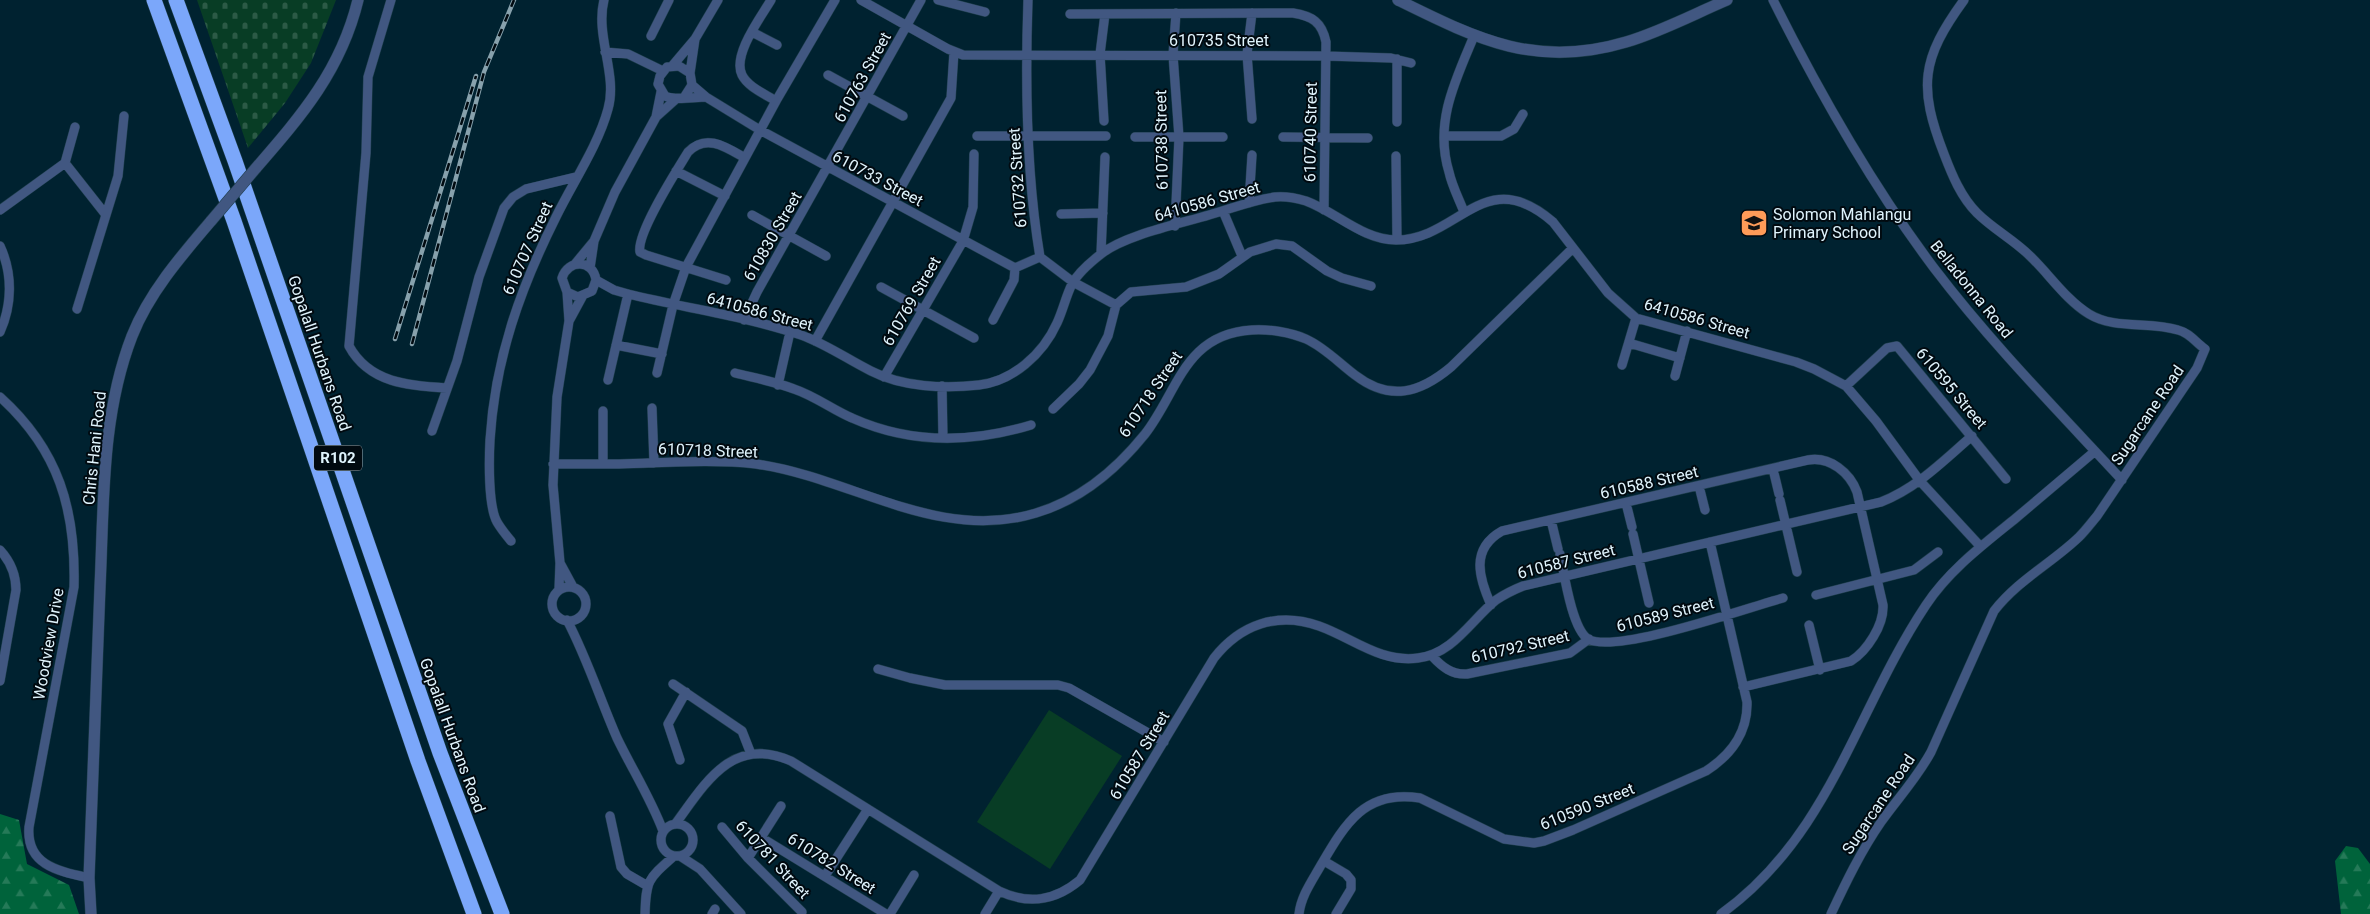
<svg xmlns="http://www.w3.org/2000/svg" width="2370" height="914" font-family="Roboto,sans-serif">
  <defs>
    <pattern id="forest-firs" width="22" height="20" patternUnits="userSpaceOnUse" patternTransform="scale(1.25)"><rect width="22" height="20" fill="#00633b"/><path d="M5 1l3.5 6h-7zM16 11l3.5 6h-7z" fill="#257a58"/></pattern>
    <pattern id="cemetery-stones" width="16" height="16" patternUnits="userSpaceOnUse" patternTransform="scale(1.25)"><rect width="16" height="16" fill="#083d25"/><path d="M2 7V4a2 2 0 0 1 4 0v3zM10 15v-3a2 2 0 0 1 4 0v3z" fill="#2c5a46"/></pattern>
  </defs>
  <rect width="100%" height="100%" fill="#002230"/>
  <path fill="url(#forest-firs)" d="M 0,814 L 19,820 L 27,864 L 69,885 L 79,914 L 0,914 Z
    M 2346,846 L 2358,848 L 2370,864 L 2370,914 L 2341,914 L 2335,861 Z"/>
  <path fill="url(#cemetery-stones)" d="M 197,0 L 336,0 L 311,63 L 285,103 L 248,148 Z"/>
  <path fill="#083d25" d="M 1049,710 L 1122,756 L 1050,869 L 977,822 Z"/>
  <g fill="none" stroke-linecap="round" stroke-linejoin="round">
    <g stroke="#1f3f4d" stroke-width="10">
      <path id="minor" d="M 391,0 L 368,77 L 366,153 L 349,346 C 369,383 409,386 447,388
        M 771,0 C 761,17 732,55 742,75 C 748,87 765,94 776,101
        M 861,0 L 948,49 L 963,55 L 1326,56 L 1391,58 L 1411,63
        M 938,0 L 985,12
        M 1028,0 C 1025,85 1026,173 1040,257 L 1073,282 L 1116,305
        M 1773,0 C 1820,94 1871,184 1934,268 C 1991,343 2058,411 2122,480
        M 1252,13 L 1247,54 L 1252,119
        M 1070,14 L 1293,13 C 1312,16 1322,22 1326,42 L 1324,210
        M 752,32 L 777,45
        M 651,36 L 669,0
        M 605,52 L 628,54 L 663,71
        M 673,65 L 695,39 L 718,0
        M 690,73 L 695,39
        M 828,75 L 903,116
        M 692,85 L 706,97 L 760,130 L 1015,268 L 1040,257
        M 685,96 L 692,85 L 690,73 L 679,66 L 667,67 L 660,76 L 658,84 L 665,96 C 674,101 694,97 706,97
        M 656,117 L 661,92
        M 1104,121 L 1100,54 L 1105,14
        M 1397,122 L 1397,59
        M 977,136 L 1106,136
        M 1444,136 L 1501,136 L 1514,129 L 1523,114
        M 1135,137 L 1223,137
        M 1283,137 L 1368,138
        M 1396,156 L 1397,240
        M 65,163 L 106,215
        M 676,171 L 725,196
        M 1249,203 L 1252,155
        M 0,210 L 65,163 L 75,127
        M 1223,211 L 1242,256
        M 1464,212 C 1459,199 1452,186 1449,172 C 1434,123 1455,81 1474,36
        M 1061,214 L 1103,213
        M 752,215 L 826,256
        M 1175,226 L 1179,137 L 1173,55 L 1176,13
        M 0,246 C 13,274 12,305 0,332
        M 1101,253 L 1105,157
        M 575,264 L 594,241
        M 590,268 L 594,241 L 615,192 L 656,117 L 675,100
        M 596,280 L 614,290 L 628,294 C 685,308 745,316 801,335 C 826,344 847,359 871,371 C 902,387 944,389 979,385 C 1013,381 1043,354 1057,323 C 1063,310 1066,296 1072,284 C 1078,273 1092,261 1101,254 C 1125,235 1179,224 1209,215 C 1231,209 1252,200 1275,197 C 1285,196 1296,198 1306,201 C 1336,212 1363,240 1396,240 C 1459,240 1484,162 1553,222 L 1608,293 L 1636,318 L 1796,362 L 1814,369 L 1846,386 L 1876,421 L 1920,481 L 1980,546
        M 726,280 L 646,255 L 640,252 C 636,234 677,170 688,152 C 706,133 726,147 745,158
        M 881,287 L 974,338
        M 77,309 L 118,176 L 124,116
        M 744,320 L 757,292 L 921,0
        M 993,320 L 1014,280 L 1015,268
        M 569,321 L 582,297
        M 815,341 L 951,98 L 954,52
        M 1629,343 L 1680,358
        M 616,345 L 662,354
        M 1622,365 L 1636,318
        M 657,373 L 673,305 L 686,267 L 776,101 L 835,0
        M 735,373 C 755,378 776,382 794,389 C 815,396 833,410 852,418 C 910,444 972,443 1031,425
        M 1675,376 L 1687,331
        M 884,377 L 963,241 L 973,207 L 974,154
        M 608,380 L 628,294
        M 778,385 L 790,332
        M 942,386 L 943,438
        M 1846,386 L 1887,348 L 1897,346 L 2006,479
        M 0,397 C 59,450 76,510 74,587 L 29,827 C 26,865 58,871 89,878
        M 652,408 L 654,463
        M 1053,409 L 1079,384 L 1090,370 L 1108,336 L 1116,305 L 1131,292 L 1186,287 L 1219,274 L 1250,252 L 1276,244 L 1292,246 L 1327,271 L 1342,278 L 1371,286
        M 603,411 L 603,464
        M 432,431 L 457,361 L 479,277 L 504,208 L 513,197 L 526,189 L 576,177
        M 553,464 C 575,464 597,464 619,464 C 665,463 710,459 756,464 C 850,477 938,543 1036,513 C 1080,500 1116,470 1145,434 C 1178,392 1184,334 1252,330 C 1269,329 1290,332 1306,339 C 1324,347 1339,363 1355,375 C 1390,402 1420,393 1451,367 L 1573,248
        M 1773,469 L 1779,494
        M 1699,486 L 1705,510
        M 1780,500 L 1797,572
        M 1626,503 L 1632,527
        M 1551,520 L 1558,549
        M 1633,534 L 1649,603
        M 511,541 C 506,535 501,529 497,522 C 488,506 489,459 490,440 C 495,359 520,289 556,217 C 573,182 598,146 608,109 C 618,75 595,36 604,0
        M 0,550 C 10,561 16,574 16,590 L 0,681
        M 1560,554 C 1564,573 1572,629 1588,639 C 1615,655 1749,607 1783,598
        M 560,563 L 573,587
        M552 604a17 17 0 1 1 34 0a17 17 0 1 1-34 0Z
        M 559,589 L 560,563 L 553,485 L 557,397 L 569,321 L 567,292 L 562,278 C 568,259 593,259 596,280 L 592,291 L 578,297 L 567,292
        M 1816,595 L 1914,570 L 1938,552
        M 1491,605 C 1479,578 1470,549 1502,531 L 1808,460 C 1830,456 1850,473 1857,492 L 1883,605 C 1884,625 1867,651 1851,661 L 1743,687
        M 567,620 C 587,658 600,699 617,738 C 632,769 651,799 663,831
        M 1809,625 L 1820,670
        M 1432,656 C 1442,667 1452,675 1467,674 L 1570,653 L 1589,639
        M 878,669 L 910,678 L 945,685 L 1058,685 L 1069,688 L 1164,742
        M 673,684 L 742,731 L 751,754
        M 680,760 L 668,724 L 686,692
        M 610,816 L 621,867 L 627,874 L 646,885
        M 676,823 C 706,782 733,735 791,761 L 999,891 C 1029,905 1055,901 1080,880 L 1214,658 C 1240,625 1277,611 1319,626 C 1353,638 1380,663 1418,658 C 1453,654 1471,620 1496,600 C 1505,594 1513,590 1523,586 L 1881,502 C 1917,488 1943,461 1972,436
        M661 840a16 16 0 1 1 32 0a16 16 0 1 1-32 0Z
        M 722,827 L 748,858 L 802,912
        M 762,838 L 886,914
        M 680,856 L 700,869 L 741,914
        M 748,858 L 781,806
        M 1324,861 L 1346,874 L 1351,880 L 1351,889 L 1336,914
        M 825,876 L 868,809
        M 645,914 C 646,880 648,879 674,856
        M 712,914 L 715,909
        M 890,914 L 914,875
        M 985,914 L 999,891
        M 1299,914 C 1301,896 1312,881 1321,865 C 1345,824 1365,789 1420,798 L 1504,839 L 1534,843 L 1544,841 L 1573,830 L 1706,771 C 1731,755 1748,732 1747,702 L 1710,542
        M 1721,914 C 1830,836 1856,710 1926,605 C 1949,570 1984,544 2016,518 C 2042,496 2068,474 2094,452
        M 1831,914 C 1846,882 1861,851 1881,822 C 1898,798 1917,778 1931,752 L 1994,611 C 2018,580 2052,563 2079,537 C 2086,530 2091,523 2097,516 L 2197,368 L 2205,349 C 2195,342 2190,333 2178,330 C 2150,321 2115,330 2089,314 C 2066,300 2049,274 2030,256 C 2014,240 1993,229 1977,213 C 1961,197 1952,175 1944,154 C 1918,87 1921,59 1964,0"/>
    </g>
    <g stroke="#1f3f4d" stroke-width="12">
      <path id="tertiary" d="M 1398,0 C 1477,39 1536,69 1626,42 C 1660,32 1694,14 1727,0
        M 256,168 C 302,115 341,70 358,0
        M 91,914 L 89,878 C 93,781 97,684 100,587 C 104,503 101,416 132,336 C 149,293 181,256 211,221"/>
    </g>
    <g stroke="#1f3f4d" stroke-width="16">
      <path id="motorway" d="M 154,0 L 234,221 L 418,761 L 474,914
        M 176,0 L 235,161 L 440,753 L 502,914"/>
    </g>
    <use href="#minor" stroke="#415781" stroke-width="9"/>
    <use href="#tertiary" stroke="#415781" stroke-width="11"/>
    <use href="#motorway" stroke="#7ba7fa" stroke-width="15"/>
    <g stroke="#87a1ac" stroke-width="4.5">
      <path id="rail" d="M 395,339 L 476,76
        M 412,344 L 484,72 L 514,0"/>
    </g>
    <use href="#rail" stroke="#010a10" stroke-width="2.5" stroke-dasharray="8" stroke-linecap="butt"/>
    <g stroke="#1f3f4d" stroke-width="12" stroke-linecap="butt">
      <path id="tertiary-bridge" d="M 211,221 L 256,168"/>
    </g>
    <use href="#tertiary-bridge" stroke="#415781" stroke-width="11"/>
  </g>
  <defs>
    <g id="school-square" transform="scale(1.4375)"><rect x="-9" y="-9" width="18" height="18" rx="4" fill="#fe9b58" stroke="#010a10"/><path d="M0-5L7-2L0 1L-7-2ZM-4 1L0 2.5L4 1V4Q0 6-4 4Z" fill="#111"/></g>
  </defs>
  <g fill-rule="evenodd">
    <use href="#school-square" x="1754" y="223"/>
  </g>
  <g text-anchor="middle" stroke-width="4" stroke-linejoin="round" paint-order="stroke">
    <rect fill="#010a10" stroke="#9daeb6" stroke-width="1" x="314" y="445.5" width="48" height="25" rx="4"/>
    <g font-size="15" font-weight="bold" fill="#e0f4fd">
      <text x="338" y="463">R102</text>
    </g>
    <g font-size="16" fill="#e0f4fd" stroke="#010a10">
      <text x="1219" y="46">610735 Street</text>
      <text transform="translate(862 77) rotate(-61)" y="6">610763 Street</text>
      <text transform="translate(1310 132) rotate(-89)" y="6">610740 Street</text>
      <text transform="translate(1161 140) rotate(-91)" y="6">610738 Street</text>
      <text transform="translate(878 178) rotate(28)" y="6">610733 Street</text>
      <text transform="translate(1017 178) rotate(-94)" y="6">610732 Street</text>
      <text transform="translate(1207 201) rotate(-16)" y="6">6410586 Street</text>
      <text transform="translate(772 236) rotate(-60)" y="6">610830 Street</text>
      <text transform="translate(527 248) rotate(-66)" y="6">610707 Street</text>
      <text transform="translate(1972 289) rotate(51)" y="6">Belladonna Road</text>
      <text transform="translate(911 301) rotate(-60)" y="6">610769 Street</text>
      <text transform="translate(760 311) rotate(15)" y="6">6410586 Street</text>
      <text transform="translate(1697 318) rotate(16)" y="6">6410586 Street</text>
      <text transform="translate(320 353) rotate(71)" y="6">Gopalall Hurbans Road</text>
      <text transform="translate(1952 388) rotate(50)" y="6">610595 Street</text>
      <text transform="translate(1150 394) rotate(-56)" y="6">610718 Street</text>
      <text transform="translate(2147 415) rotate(-56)" y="6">Sugarcane Road</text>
      <text transform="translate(94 448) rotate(-84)" y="6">Chris Hani Road</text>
      <text transform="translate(708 450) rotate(2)" y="6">610718 Street</text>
      <text transform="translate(1649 482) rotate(-13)" y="6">610588 Street</text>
      <text transform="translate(1566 561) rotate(-14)" y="6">610587 Street</text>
      <text transform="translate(1665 614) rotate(-14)" y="6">610589 Street</text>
      <text transform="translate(48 644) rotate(-80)" y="6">Woodview Drive</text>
      <text transform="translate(1520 646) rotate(-13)" y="6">610792 Street</text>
      <text transform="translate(453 735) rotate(70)" y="6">Gopalall Hurbans Road</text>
      <text transform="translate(1139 755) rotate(-59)" y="6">610587 Street</text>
      <text transform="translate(1878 804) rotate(-56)" y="6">Sugarcane Road</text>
      <text transform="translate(1587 806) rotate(-22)" y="6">610590 Street</text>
      <text transform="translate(773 859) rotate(47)" y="6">610781 Street</text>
      <text transform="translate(832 863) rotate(32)" y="6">610782 Street</text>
    </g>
    <g font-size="16" fill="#e0f4fd" stroke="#010a10" text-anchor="start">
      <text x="1773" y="220">Solomon Mahlangu<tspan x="1773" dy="18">Primary School</tspan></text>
    </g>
  </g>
</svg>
